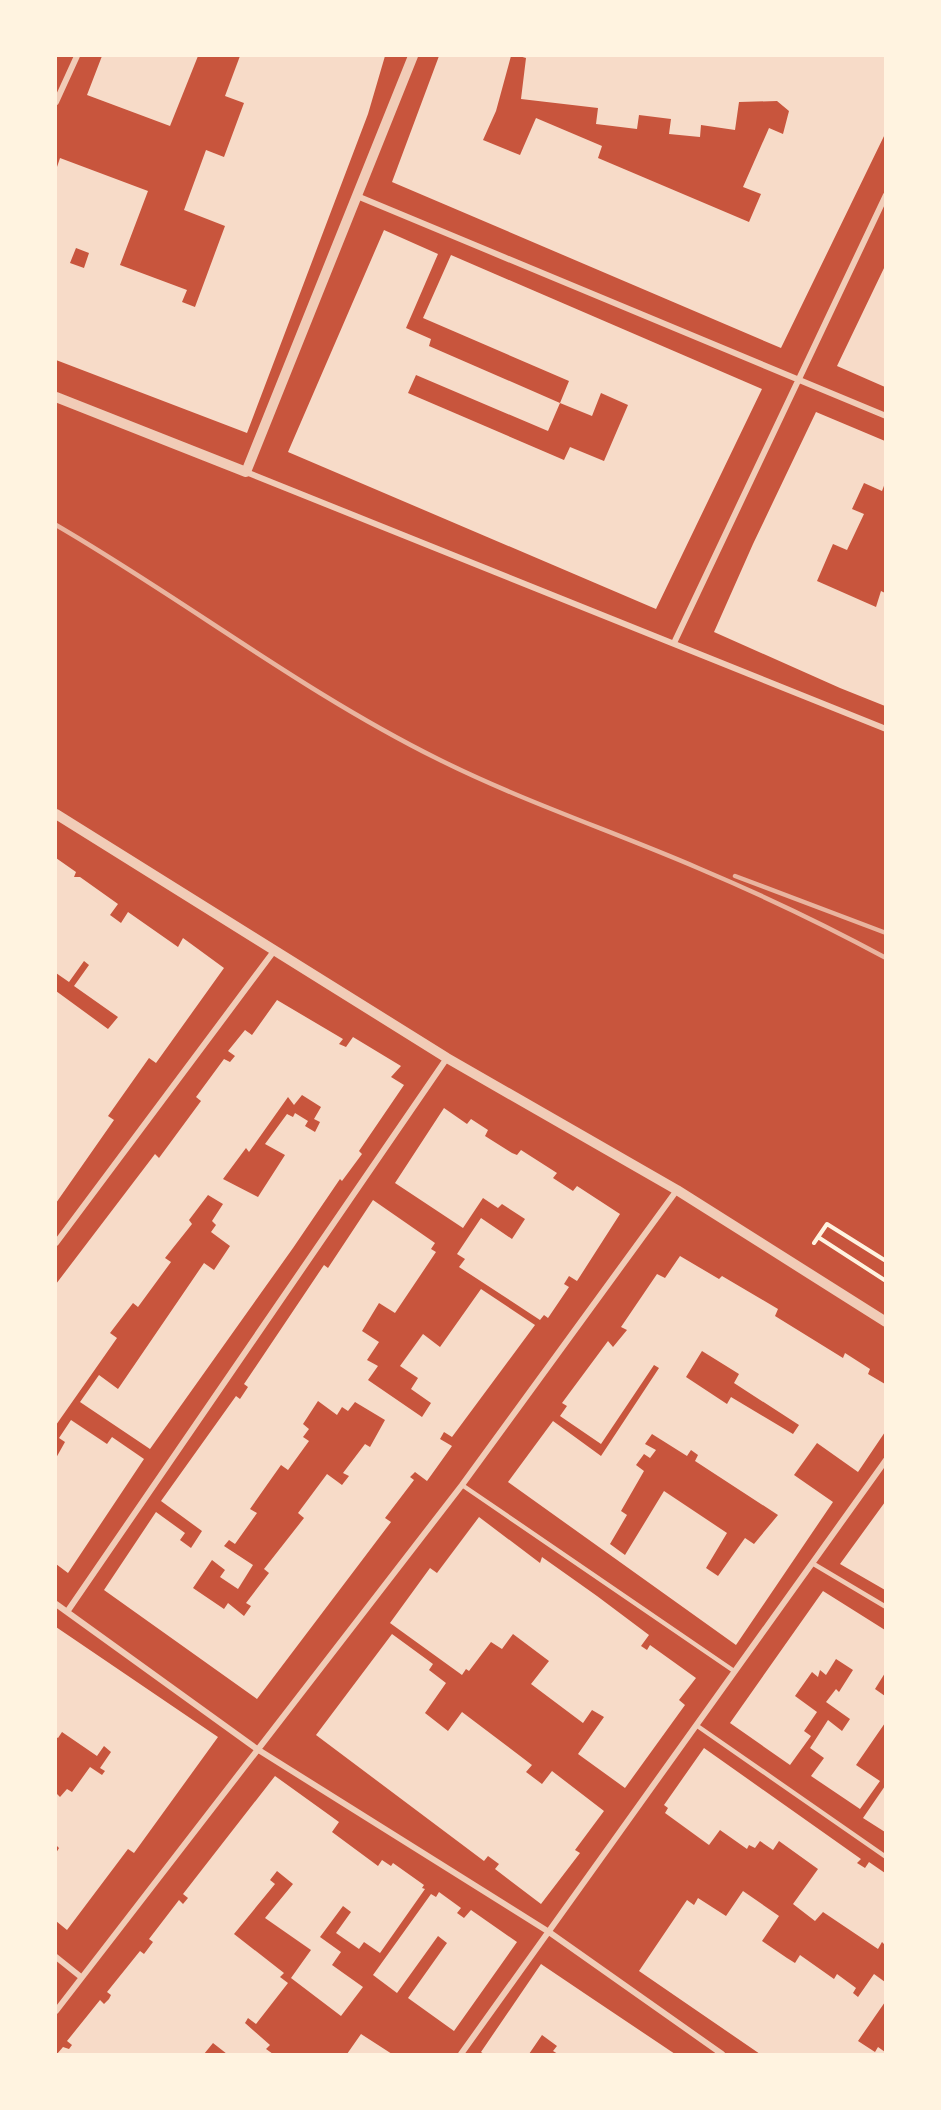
<svg xmlns="http://www.w3.org/2000/svg" width="941" height="2110" font-family="Arial,sans-serif">
  <rect width="100%" height="100%" fill="#c8553d"/>
  <path fill="#f7dbc8" fill-rule="evenodd" d="M 102,56 L 198,56 L 170,126 L 87,95 Z
    M 240,56 L 385,56 L 368,114 L 247,433 L 56,360 L 56,170 L 60,158 L 148,191 L 120,265 L 187,290 L 182,302 L 195,307 L 225,226 L 184,210 L 206,150 L 224,157 L 244,103 L 225,96 ZM 76,248 L 89,253 L 84,268 L 70,263 Z
    M 439,56 L 511,56 L 496,111 L 483,140 L 520,155 L 536,118 L 602,146 L 598,158 L 749,222 L 761,194 L 743,187 L 769,128 L 783,134 L 789,111 L 777,101 L 739,102 L 735,130 L 701,125 L 700,137 L 669,134 L 671,119 L 639,115 L 637,129 L 596,124 L 598,108 L 521,99 L 526,58 L 519,56 L 885,56 L 885,134 L 781,348 L 392,182 Z
    M 384,230 L 438,254 L 406,328 L 431,339 L 429,346 L 560,403 L 548,431 L 416,375 L 408,393 L 564,460 L 570,447 L 604,461 L 628,405 L 601,393 L 592,416 L 560,403 L 569,381 L 423,318 L 451,255 L 762,389 L 656,609 L 288,452 Z
    M 885,266 L 885,387 L 837,366 Z
    M 816,412 L 885,441 L 885,483 L 882,491 L 864,483 L 852,509 L 864,514 L 847,550 L 833,544 L 817,581 L 876,607 L 881,591 L 885,593 L 885,706 L 840,688 L 714,632 L 753,544 Z
    M 56,858 L 76,872 L 74,877 L 80,877 L 118,904 L 110,915 L 121,923 L 128,912 L 178,947 L 183,938 L 224,968 L 156,1063 L 149,1058 L 108,1116 L 114,1120 L 56,1203 L 56,991 L 108,1029 L 118,1017 L 74,986 L 89,965 L 84,961 L 69,982 L 56,973 Z
    M 277,1000 L 343,1039 L 339,1044 L 346,1047 L 353,1037 L 401,1066 L 391,1077 L 404,1085 L 359,1151 L 362,1154 L 342,1181 L 340,1179 L 293,1248 L 150,1449 L 80,1402 L 99,1375 L 118,1389 L 204,1263 L 214,1270 L 230,1246 L 211,1232 L 216,1225 L 212,1221 L 223,1204 L 208,1195 L 189,1220 L 192,1224 L 165,1258 L 171,1262 L 138,1307 L 133,1303 L 110,1333 L 117,1338 L 56,1425 L 56,1284 L 155,1154 L 159,1158 L 201,1101 L 196,1097 L 224,1059 L 230,1062 L 235,1056 L 228,1051 L 245,1030 L 252,1035 ZM 302,1095 L 321,1107 L 314,1119 L 320,1122 L 315,1132 L 305,1126 L 308,1121 L 295,1113 L 293,1117 L 287,1114 L 265,1144 L 285,1155 L 258,1197 L 223,1179 L 246,1148 L 249,1152 L 288,1097 L 294,1105 Z
    M 444,1108 L 467,1124 L 471,1119 L 488,1130 L 485,1136 L 512,1153 L 517,1155 L 521,1150 L 557,1173 L 553,1178 L 573,1191 L 577,1186 L 620,1214 L 577,1281 L 569,1276 L 564,1284 L 569,1287 L 548,1318 L 544,1315 L 540,1320 L 459,1267 L 465,1259 L 457,1254 L 481,1218 L 512,1239 L 525,1219 L 502,1204 L 498,1208 L 483,1198 L 463,1228 L 395,1183 Z
    M 373,1200 L 435,1243 L 431,1249 L 436,1252 L 395,1313 L 379,1303 L 362,1331 L 379,1342 L 367,1360 L 378,1366 L 368,1380 L 422,1417 L 431,1403 L 411,1389 L 418,1378 L 400,1366 L 423,1334 L 440,1347 L 481,1289 L 535,1325 L 452,1437 L 444,1432 L 440,1439 L 452,1446 L 427,1481 L 415,1472 L 410,1477 L 414,1480 L 385,1518 L 391,1522 L 257,1699 L 104,1590 L 156,1512 L 185,1533 L 180,1540 L 191,1548 L 202,1531 L 161,1501 L 236,1396 L 240,1399 L 248,1387 L 244,1384 L 324,1265 L 328,1268 ZM 318,1401 L 337,1415 L 342,1407 L 348,1411 L 355,1402 L 385,1420 L 370,1447 L 365,1444 L 343,1473 L 349,1476 L 342,1485 L 327,1474 L 298,1513 L 304,1518 L 264,1569 L 269,1573 L 246,1603 L 251,1606 L 244,1616 L 228,1603 L 224,1609 L 193,1588 L 212,1560 L 225,1570 L 220,1577 L 238,1589 L 253,1565 L 224,1546 L 229,1540 L 235,1544 L 257,1513 L 250,1509 L 281,1465 L 288,1470 L 309,1441 L 303,1437 L 309,1429 L 303,1424 Z
    M 680,1256 L 719,1279 L 722,1276 L 778,1309 L 775,1316 L 843,1358 L 845,1353 L 870,1369 L 868,1374 L 885,1384 L 885,1432 L 858,1472 L 817,1443 L 794,1475 L 833,1502 L 736,1645 L 508,1482 L 553,1421 L 601,1456 L 659,1368 L 654,1365 L 601,1444 L 560,1416 L 567,1406 L 562,1403 L 608,1341 L 613,1347 L 627,1330 L 621,1327 L 657,1274 L 665,1278 ZM 702,1351 L 739,1374 L 734,1383 L 799,1425 L 793,1434 L 731,1397 L 727,1404 L 686,1377 ZM 652,1434 L 687,1456 L 691,1450 L 698,1455 L 695,1461 L 778,1515 L 754,1544 L 745,1538 L 718,1576 L 706,1568 L 727,1533 L 664,1491 L 625,1555 L 610,1544 L 627,1515 L 621,1511 L 644,1471 L 636,1465 L 644,1454 L 650,1458 L 656,1450 L 645,1444 Z
    M 71,1420 L 107,1444 L 112,1437 L 144,1459 L 68,1573 L 56,1564 L 56,1458 L 65,1442 L 59,1438 Z
    M 885,1502 L 885,1590 L 840,1564 Z
    M 479,1517 L 540,1563 L 542,1557 L 597,1596 L 649,1635 L 641,1646 L 647,1650 L 650,1645 L 696,1678 L 679,1700 L 685,1705 L 625,1788 L 578,1754 L 604,1717 L 592,1710 L 583,1723 L 531,1684 L 549,1661 L 513,1634 L 502,1649 L 491,1642 L 469,1671 L 466,1669 L 462,1675 L 390,1623 L 430,1568 L 437,1573 Z
    M 823,1591 L 885,1630 L 885,1673 L 875,1689 L 885,1696 L 885,1723 L 856,1765 L 880,1781 L 860,1809 L 811,1776 L 824,1758 L 810,1748 L 828,1720 L 842,1731 L 850,1719 L 826,1702 L 836,1689 L 839,1692 L 853,1670 L 836,1659 L 826,1675 L 820,1670 L 818,1677 L 812,1672 L 795,1696 L 817,1712 L 804,1731 L 811,1736 L 790,1765 L 730,1723 Z
    M 56,1627 L 218,1737 L 134,1853 L 128,1849 L 67,1930 L 56,1921 L 56,1853 L 59,1848 L 56,1845 L 56,1793 L 60,1797 L 67,1789 L 72,1792 L 90,1767 L 102,1775 L 105,1771 L 100,1768 L 111,1752 L 104,1746 L 97,1756 L 62,1732 L 58,1738 L 56,1737 Z
    M 392,1634 L 433,1664 L 429,1670 L 446,1683 L 425,1713 L 448,1731 L 462,1712 L 532,1765 L 526,1772 L 542,1784 L 552,1771 L 604,1811 L 575,1850 L 580,1853 L 541,1904 L 495,1869 L 499,1864 L 488,1856 L 484,1861 L 316,1735 Z
    M 704,1748 L 861,1859 L 857,1863 L 865,1868 L 869,1862 L 885,1873 L 885,1945 L 882,1942 L 878,1949 L 823,1912 L 815,1921 L 793,1904 L 818,1869 L 779,1841 L 773,1850 L 760,1841 L 755,1848 L 749,1845 L 747,1849 L 720,1830 L 709,1845 L 665,1813 L 668,1808 L 664,1805 Z
    M 275,1776 L 339,1822 L 332,1832 L 378,1866 L 382,1860 L 391,1866 L 393,1863 L 424,1885 L 422,1888 L 425,1889 L 380,1953 L 364,1942 L 359,1949 L 336,1933 L 351,1912 L 343,1906 L 320,1937 L 341,1952 L 332,1965 L 363,1987 L 341,2016 L 291,1978 L 311,1950 L 265,1918 L 293,1884 L 277,1871 L 270,1880 L 275,1884 L 234,1934 L 284,1973 L 280,1977 L 288,1983 L 256,2024 L 248,2018 L 245,2023 L 270,2045 L 266,2049 L 273,2054 L 227,2054 L 213,2043 L 204,2054 L 57,2054 L 63,2047 L 69,2049 L 72,2045 L 67,2041 L 100,2000 L 104,2004 L 109,1999 L 111,1995 L 107,1992 L 140,1951 L 144,1954 L 153,1942 L 149,1939 L 179,1900 L 183,1904 L 188,1898 L 183,1894 Z
    M 885,1786 L 885,1832 L 863,1818 Z
    M 743,1891 L 779,1916 L 762,1941 L 787,1958 L 795,1963 L 800,1955 L 834,1979 L 837,1974 L 856,1988 L 853,1993 L 858,1997 L 874,1974 L 885,1982 L 885,2002 L 858,2041 L 875,2052 L 878,2047 L 885,2052 L 885,2054 L 760,2054 L 639,1971 L 687,1900 L 694,1905 L 698,1898 L 726,1916 Z
    M 439,1892 L 461,1908 L 457,1913 L 464,1918 L 471,1910 L 517,1942 L 454,2031 L 408,1998 L 447,1943 L 438,1936 L 397,1993 L 373,1975 L 431,1894 L 436,1897 Z
    M 541,1964 L 584,1993 L 675,2054 L 558,2054 L 553,2051 L 557,2046 L 542,2035 L 529,2054 L 484,2054 L 481,2052 Z
    M 361,2034 L 392,2054 L 347,2054 Z"/>
  <g fill="none" stroke-linecap="round" stroke-linejoin="round">
    <path stroke="#fff3e0" stroke-width="4" d="M 818,1237 L 886,1281
      M 814,1243 L 827,1224 L 886,1261"/>
    <path stroke="#f1ccb7" stroke-width="4.5" d="M 462,1485 L 734,1671
      M 812,1563 L 886,1607
      M 696,1725 L 886,1857"/>
    <path stroke="#f1ccb7" stroke-width="6" d="M 56,102 L 77,56
      M 357,196 L 886,416
      M 246,472 L 886,729
      M 674,643 L 886,195
      M 56,1243 L 274,951
      M 56,1604 L 257,1749 L 549,1932 L 722,2054
      M 67,1612 L 447,1058
      M 56,1957 L 81,1977
      M 56,2011 L 462,1485 L 677,1190
      M 461,2054 L 886,1460"/>
    <path stroke="#f1ccb7" stroke-width="10" d="M 56,397 L 246,472 L 413,56
      M 56,814 L 447,1058 L 677,1190 L 886,1322"/>
    <path stroke="#e9b49f" stroke-width="4.5" d="M 56,525 C 185,600 303,692 438,759 C 522,801 612,831 698,868 C 762,895 825,925 886,958
      M 735,876 L 886,933"/>
  </g>
  <rect width="941" height="2110" fill="none" stroke="#fff3e0" stroke-width="114"/>
</svg>
